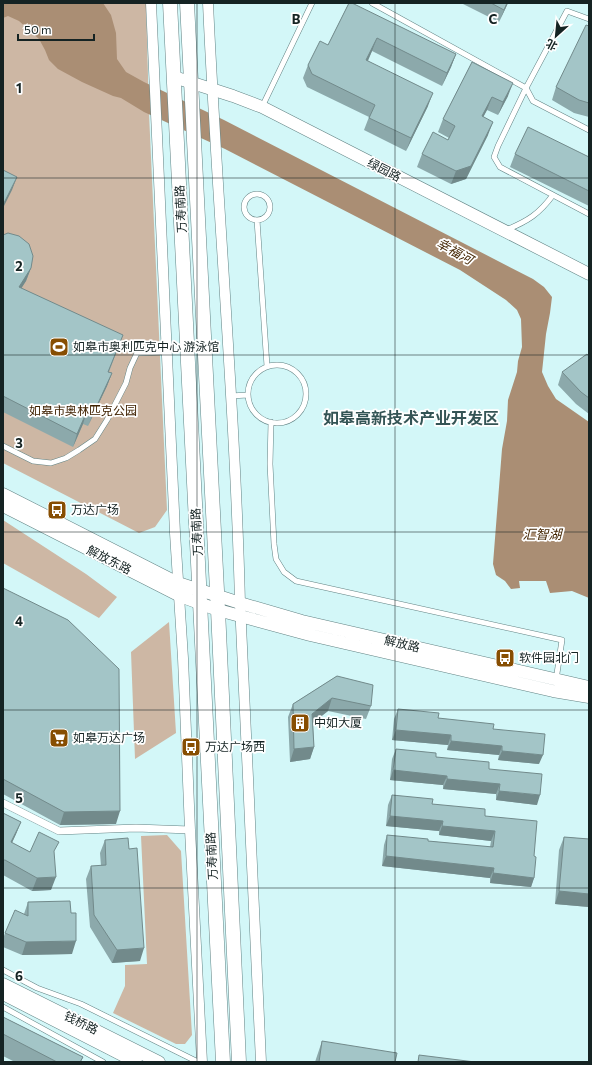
<svg xmlns="http://www.w3.org/2000/svg" width="592" height="1065" font-family="Commissioner,'Noto Sans SC',sans-serif">
  <rect width="100%" height="100%" fill="#d3f7f8"/>
  <path fill="#cdb7a4" d="M 3,3 L 146,3 L 149,113 L 167,510 L 155,527 L 139,533 L 3,463 Z
    M 3,520 L 86,574 L 117,597 L 99,618 C 67,600 36,581 3,563 Z
    M 169,622 L 176,733 L 135,759 L 131,652 Z
    M 167,835 L 181,851 L 192,1035 L 185,1044 L 176,1044 L 113,1013 L 125,986 L 125,965 L 147,964 L 141,836 Z"/>
  <path fill="#aa8e74" d="M 3,3 L 103,3 L 111,15 L 116,33 L 117,59 L 126,72 L 144,82 L 224,120 L 533,279 L 544,287 L 552,297 L 550,313 L 546,334 L 542,372 L 548,386 L 556,399 L 589,422 L 589,598 L 572,591 L 550,593 L 546,581 L 519,581 L 520,588 L 511,589 L 505,581 L 496,575 L 493,564 L 502,449 L 507,421 L 508,400 L 517,372 L 518,361 L 522,347 L 521,319 L 517,310 L 506,300 L 460,270 L 225,149 L 144,112 L 121,98 L 113,96 L 82,82 L 58,69 L 49,60 L 45,50 L 39,39 L 19,21 L 8,16 L 3,18 Z"/>
  <g fill="none" stroke-linecap="round" stroke-linejoin="round">
    <g stroke="#628384" stroke-width="6">
      <path id="service" d="M 372,3 L 526,88 L 533,101 L 589,130
        M 589,19 L 567,11 L 526,88 L 498,146 L 494,157 L 500,167 L 589,214
        M 262,107 L 312,3
        M244 207a13 13 0 1 1 26 0a13 13 0 1 1-26 0Z
        M 257,220 L 267,366
        M 506,230 C 528,221 539,214 553,195
        M248 394a29 29 0 1 1 58 0a29 29 0 1 1-58 0Z
        M 230,396 L 248,395
        M 271,422 L 270,464 L 274,544 L 276,559 L 284,572 L 296,581 L 562,640 L 556,680
        M 3,446 L 33,461 L 51,463 L 66,458 L 79,450 L 95,439 L 107,420 L 126,383 L 130,368 L 137,353 L 167,352
        M 3,970 L 37,988 L 81,1004 L 198,1062
        M 3,1007 L 103,1062"/>
    </g>
    <g stroke="#628384" stroke-width="8">
      <path id="pedestrian" d="M 3,803 L 59,831 L 136,828 L 190,830"/>
    </g>
    <g stroke="#628384" stroke-width="11">
      <path id="minor" d="M 151,3 L 175,533 L 183,658 L 190,830 L 202,1062
        M 208,3 C 217,203 235,403 240,603 L 261,1062"/>
    </g>
    <g stroke="#628384" stroke-width="13">
      <path id="tertiary" d="M 174,77 L 233,96 L 262,107 L 589,274
        M 3,494 L 178,583 L 240,603 L 302,621 L 589,687
        M 3,506 L 180,596 L 218,610 L 310,635 L 553,691 L 589,697
        M 3,984 L 159,1062
        M 3,994 L 136,1062"/>
    </g>
    <g stroke="#628384" stroke-width="15">
      <path id="secondary" d="M 170,3 L 223,1062
        M 187,3 L 218,610 L 239,1062"/>
    </g>
    <use href="#service" stroke="#fff" stroke-width="5"/>
    <use href="#pedestrian" stroke="#fff" stroke-width="7"/>
    <use href="#minor" stroke="#fff" stroke-width="10"/>
    <use href="#tertiary" stroke="#fff" stroke-width="12"/>
    <use href="#secondary" stroke="#fff" stroke-width="14"/>
  </g>
  <path fill="#8ca9ab" d="M 349,3 L 456,54 L 451,67 L 442,86 L 372,51 L 368,61 L 428,106 L 406,151 L 364,130 L 369,117 L 307,87 L 303,78 L 308,65 L 328,45 Z
    M 461,3 L 508,3 L 499,22 Z
    M 589,26 L 589,117 L 574,113 L 552,100 L 556,87 Z
    M 472,62 L 508,96 L 498,115 L 487,110 L 483,117 L 488,135 L 466,179 L 451,184 L 417,167 L 422,154 L 448,140 L 449,138 L 438,132 L 443,119 Z
    M 515,154 L 589,157 L 589,206 L 510,167 Z
    M 3,235 L 31,268 L 26,281 L 21,288 L 118,348 L 109,372 L 112,373 L 107,386 L 88,426 L 83,424 L 73,447 L 3,412 Z
    M 589,356 L 589,414 L 576,404 L 558,385 L 562,372 Z
    M 3,588 L 116,824 L 60,825 L 3,794 Z
    M 337,676 L 371,706 L 366,719 L 328,711 L 313,723 L 314,747 L 310,759 L 290,762 L 288,717 L 293,704 Z
    M 398,709 L 438,718 L 493,729 L 539,764 L 498,760 L 499,755 L 447,750 L 448,745 L 392,740 L 394,719 Z
    M 396,749 L 436,757 L 489,769 L 537,805 L 496,800 L 496,794 L 443,789 L 443,785 L 390,780 L 392,759 Z
    M 392,795 L 432,804 L 485,816 L 534,856 L 534,878 L 531,887 L 490,883 L 490,878 L 382,866 L 384,845 L 387,835 L 428,841 L 490,847 L 491,841 L 439,835 L 439,831 L 386,826 L 388,805 Z
    M 3,813 L 21,822 L 16,834 L 12,843 L 30,852 L 54,854 L 51,890 L 32,891 L 3,875 Z
    M 564,837 L 589,839 L 589,907 L 555,904 L 559,850 Z
    M 105,840 L 140,961 L 112,963 L 90,927 L 86,879 L 91,866 L 101,866 L 100,853 Z
    M 28,902 L 72,954 L 22,955 L 3,947 L 3,939 L 5,933 L 24,914 Z
    M 3,1017 L 83,1057 L 81,1062 L 15,1062 L 3,1056 Z
    M 322,1041 L 395,1062 L 315,1062 Z"/>
  <path fill="#728a8b" d="M 507,3 L 508,3 L 499,22 L 504,10 Z
    M 377,38 L 372,51 L 362,73 L 366,60 Z
    M 456,54 L 451,67 L 442,86 L 447,73 Z
    M 513,83 L 508,96 L 498,115 L 503,102 Z
    M 433,93 L 428,106 L 406,151 L 411,138 Z
    M 492,97 L 487,110 L 477,129 L 482,116 Z
    M 493,122 L 488,135 L 466,179 L 451,184 L 456,171 Z
    M 17,177 L 12,190 L 3,208 L 3,205 Z
    M 31,268 L 26,281 L 14,300 L 19,287 Z
    M 112,373 L 107,386 L 88,426 L 93,414 Z
    M 87,411 L 83,424 L 73,447 L 77,434 Z
    M 332,698 L 328,711 L 307,727 L 312,714 Z
    M 396,730 L 451,735 L 448,745 L 392,740 Z
    M 451,741 L 502,746 L 499,755 L 447,750 Z
    M 314,747 L 310,759 L 290,762 L 294,749 Z
    M 502,751 L 543,755 L 539,764 L 498,760 Z
    M 393,770 L 447,776 L 443,785 L 390,780 Z
    M 447,779 L 500,784 L 496,794 L 443,789 Z
    M 499,791 L 540,795 L 537,805 L 496,800 Z
    M 120,811 L 116,824 L 60,825 L 64,812 Z
    M 390,816 L 443,821 L 439,831 L 386,826 Z
    M 21,822 L 16,834 L 6,855 L 11,842 Z
    M 442,826 L 495,831 L 491,841 L 439,835 Z
    M 386,856 L 494,868 L 490,878 L 382,866 Z
    M 493,873 L 534,878 L 531,887 L 490,883 Z
    M 56,877 L 51,890 L 32,891 L 37,878 Z
    M 559,891 L 589,894 L 589,907 L 555,904 Z
    M 76,941 L 72,954 L 22,955 L 26,942 Z
    M 144,948 L 140,961 L 112,963 L 117,950 Z"/>
  <path fill="#a3c5c7" stroke="#728a8b" d="M 349,3 L 352,3 L 456,54 L 447,73 L 377,38 L 366,60 L 433,93 L 411,138 L 369,118 L 375,105 L 312,74 L 308,65 L 320,41 L 328,45 Z
    M 491,3 L 507,3 L 504,10 Z
    M 586,25 L 589,26 L 589,103 L 579,100 L 556,87 Z
    M 472,62 L 513,83 L 503,102 L 492,97 L 482,116 L 493,122 L 471,166 L 456,171 L 422,154 L 433,132 L 448,140 L 455,126 L 443,119 Z
    M 528,127 L 589,157 L 589,191 L 515,154 Z
    M 3,170 L 17,177 L 3,205 Z
    M 8,233 L 19,236 L 29,244 L 33,256 L 31,268 L 19,287 L 123,335 L 108,372 L 112,373 L 93,414 L 87,411 L 77,434 L 3,396 L 3,235 Z
    M 587,354 L 589,356 L 589,398 L 581,392 L 562,372 Z
    M 3,588 L 68,620 L 119,669 L 120,811 L 64,812 L 3,779 Z
    M 337,676 L 373,685 L 371,706 L 332,698 L 312,714 L 314,747 L 294,749 L 293,704 Z
    M 398,709 L 439,713 L 438,718 L 494,724 L 493,729 L 545,734 L 543,755 L 502,751 L 502,746 L 451,741 L 451,735 L 396,730 Z
    M 396,749 L 436,753 L 436,757 L 489,762 L 489,769 L 542,774 L 540,795 L 499,791 L 500,784 L 447,779 L 447,776 L 393,770 Z
    M 392,795 L 433,799 L 432,804 L 485,809 L 485,816 L 537,821 L 534,856 L 536,857 L 534,878 L 493,873 L 494,868 L 386,856 L 387,835 L 428,839 L 428,841 L 493,847 L 495,831 L 442,826 L 443,821 L 390,816 Z
    M 3,813 L 21,822 L 11,842 L 30,852 L 39,832 L 59,842 L 54,851 L 56,877 L 37,878 L 5,860 L 3,860 Z
    M 564,837 L 589,839 L 589,894 L 559,891 Z
    M 128,838 L 129,849 L 137,848 L 144,948 L 117,950 L 94,915 L 91,866 L 106,865 L 105,840 Z
    M 70,901 L 71,913 L 76,913 L 76,941 L 26,942 L 5,933 L 15,910 L 28,916 L 28,902 Z
    M 3,1017 L 83,1057 L 80,1062 L 57,1062 L 3,1034 Z
    M 322,1041 L 397,1053 L 395,1062 L 319,1062 Z
    M 419,1055 L 475,1062 L 418,1062 Z"/>
  <path fill="none" stroke="#152323" stroke-width="1" stroke-opacity="0.55" d="M 197,3 L 197,1062M 395,3 L 395,1062M 3,178 L 589,178M 3,355 L 589,355M 3,532 L 589,532M 3,710 L 589,710M 3,888 L 589,888"/>
  <defs>
    <g id="stadium-square" transform="scale(1)"><rect x="-9" y="-9" width="18" height="18" rx="4" fill="#874e02" stroke="#fff"/><path d="M0-5a6.5 5 0 1 0 0 10a6.5 5 0 1 0 0-10ZM-3.5-1.8h7v3.6h-7Z" fill="#fff"/></g>
    <g id="bus-square" transform="scale(1)"><rect x="-9" y="-9" width="18" height="18" rx="4" fill="#874e02" stroke="#fff"/><path d="M-5-6H5V4H4V6H2V4H-2V6H-4V4H-5ZM-3.5-4V0h7V-4ZM-3.5 1.2v1.5H-2V1.2ZM2 1.2v1.5H3.5V1.2Z" fill="#fff"/></g>
    <g id="building-square" transform="scale(1)"><rect x="-9" y="-9" width="18" height="18" rx="4" fill="#874e02" stroke="#fff"/><path d="M-4-6H4V6H1V3H-1V6H-4ZM-2.5-4.3h1.7v1.8h-1.7ZM.8-4.3h1.7v1.8H.8ZM-2.5-1h1.7V.8h-1.7ZM.8-1h1.7V.8H.8Z" fill="#fff"/></g>
    <g id="supermarket-square" transform="scale(1)"><rect x="-9" y="-9" width="18" height="18" rx="4" fill="#874e02" stroke="#fff"/><path d="M-6-5.5h2.5l.6 2H6L4.5 2H-2.5L-4.4-4H-6ZM-1.5 3.2a1.3 1.3 0 1 0 .1 0ZM3 3.2a1.3 1.3 0 1 0 .1 0Z" fill="#fff"/></g>
  </defs>
  <g fill-rule="evenodd">
    <use href="#stadium-square" x="59" y="347"/>
    <use href="#bus-square" x="57" y="510"/>
    <use href="#bus-square" x="505" y="658"/>
    <use href="#building-square" x="300" y="723"/>
    <use href="#supermarket-square" x="59" y="738"/>
    <use href="#bus-square" x="191" y="747"/>
  </g>
  <g text-anchor="middle" stroke-width="3.5" stroke-linejoin="round" paint-order="stroke">
    <g font-size="12" fill="#152323" stroke="#fff">
      <text transform="translate(384 170) rotate(27)" y="4">绿园路</text>
      <text transform="translate(181 209) rotate(-93)" y="4">万寿南路</text>
      <text transform="translate(197 532) rotate(-93)" y="4">万寿南路</text>
      <text transform="translate(109 560) rotate(27)" y="4">解放东路</text>
      <text transform="translate(402 644) rotate(13)" y="4">解放路</text>
      <text transform="translate(212 856) rotate(-93)" y="4">万寿南路</text>
      <text transform="translate(81 1023) rotate(26)" y="4">钱桥路</text>
    </g>
    <g font-size="12" fill="#152323" stroke="#fff" text-anchor="start">
      <text x="73" y="351">如皋市奥利匹克中心 游泳馆</text>
      <text x="71" y="514">万达广场</text>
      <text x="519" y="662">软件园北门</text>
      <text x="314" y="727">中如大厦</text>
      <text x="73" y="742">如皋万达广场</text>
      <text x="205" y="751">万达广场西</text>
    </g>
    <g font-size="12" fill="#3f2100" stroke="#fff">
      <text x="83" y="415">如皋市奥林匹克公园</text>
    </g>
    <g font-size="13" font-style="italic" fill="#442603" stroke="#fff">
      <text transform="translate(455 251) rotate(29)" y="5">幸福河</text>
      <text x="542" y="539">汇智湖</text>
    </g>
    <g font-size="16" font-weight="bold" fill="#345455" stroke="#fff">
      <text x="411" y="424">如皋高新技术产业开发区</text>
    </g>
  </g>
  <g font-size="13" text-anchor="middle" font-weight="bold" fill="#152323" stroke="#fff" stroke-width="3.5" stroke-linejoin="round" paint-order="stroke">
    <text x="296" y="24">B</text>
    <text x="493" y="24">C</text>
    <text x="19" y="93">1</text>
    <text x="19" y="271">2</text>
    <text x="19" y="448">3</text>
    <text x="19" y="626">4</text>
    <text x="19" y="803">5</text>
    <text x="19" y="981">6</text>
  </g>
  <rect width="592" height="1065" fill="none" stroke="#152323" stroke-width="8"/>
  <g transform="translate(556 36) rotate(207)" stroke="#ffffff" stroke-width="3" paint-order="stroke">
  <path d="M0-3L7 15L0 10L-7 15Z" fill="#152323"/>
  <text y="-6" font-size="11" font-weight="bold" text-anchor="middle" fill="#152323">北</text>
  </g>
  <path d="M18 34v6h76v-6" fill="none" stroke="#152323" stroke-width="2"/>
  <text x="24" y="34" font-size="12" fill="#152323" stroke="#ffffff" stroke-width="3" paint-order="stroke">50 m</text>
</svg>
